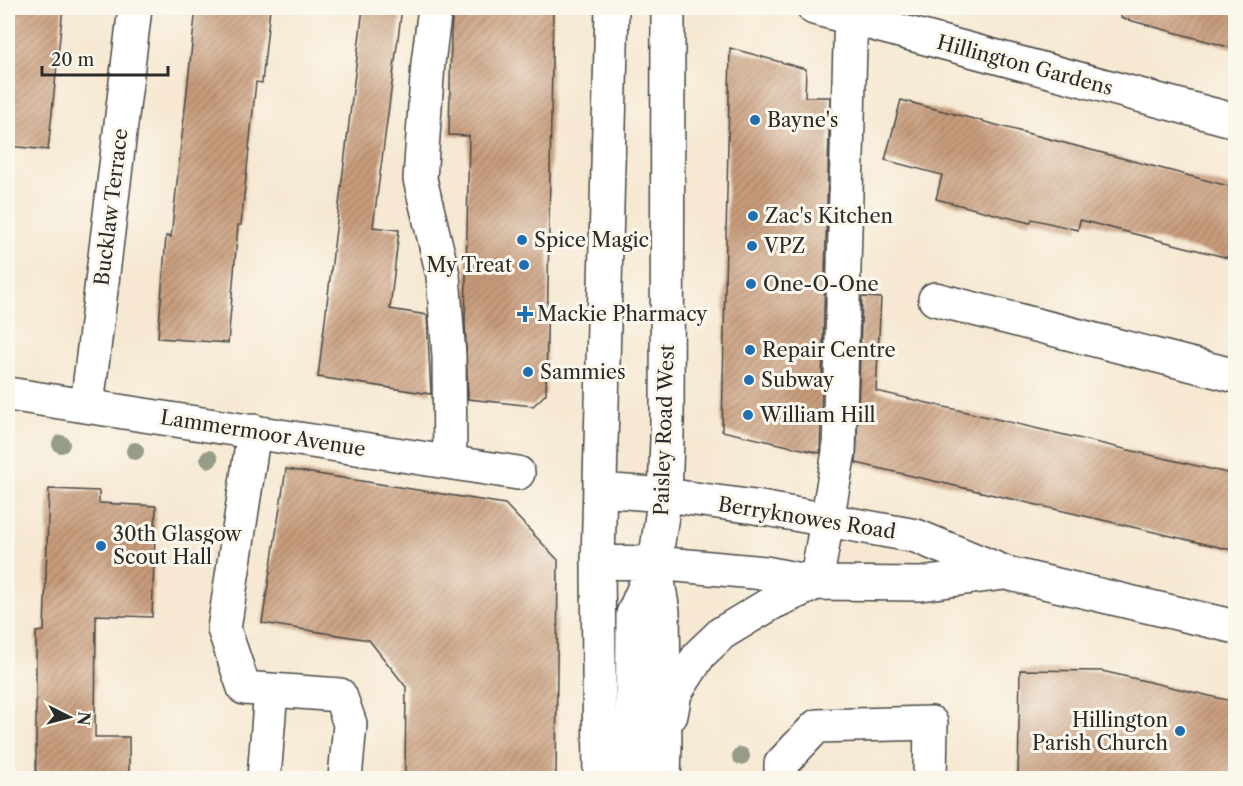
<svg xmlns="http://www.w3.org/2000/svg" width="1243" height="786" font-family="'Libre Caslon Text',serif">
  <defs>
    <pattern id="building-hatch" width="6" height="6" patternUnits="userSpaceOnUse" patternTransform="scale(1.5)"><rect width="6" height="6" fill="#c89c7b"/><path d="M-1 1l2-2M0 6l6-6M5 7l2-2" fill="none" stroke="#a37f65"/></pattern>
  </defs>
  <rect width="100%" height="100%" fill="#fbf7ec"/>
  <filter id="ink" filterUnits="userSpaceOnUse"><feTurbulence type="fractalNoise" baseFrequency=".0167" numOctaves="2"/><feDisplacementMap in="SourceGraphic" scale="12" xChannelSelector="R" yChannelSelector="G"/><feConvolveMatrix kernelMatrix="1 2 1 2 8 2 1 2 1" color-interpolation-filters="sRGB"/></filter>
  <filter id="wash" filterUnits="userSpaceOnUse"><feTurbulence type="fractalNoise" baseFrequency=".008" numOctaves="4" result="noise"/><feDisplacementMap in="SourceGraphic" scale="24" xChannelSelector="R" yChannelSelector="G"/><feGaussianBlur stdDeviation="1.35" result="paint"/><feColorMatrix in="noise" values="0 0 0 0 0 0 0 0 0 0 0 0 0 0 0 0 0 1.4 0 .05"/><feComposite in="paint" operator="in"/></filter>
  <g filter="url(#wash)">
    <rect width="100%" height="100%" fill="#f6e8d2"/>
    <g id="blocks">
      <path fill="url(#building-hatch)" d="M 8,8 L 63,8 L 48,150 L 8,146 Z
        M 196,8 L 270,8 L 262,83 L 256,82 L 241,225 L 238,225 L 228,343 L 158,338 L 166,236 L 171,237 Z
        M 363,8 L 402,8 L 373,227 L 399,230 L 390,309 L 427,315 L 431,394 L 318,377 Z
        M 453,8 L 553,8 L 546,394 L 533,406 L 468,399 L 465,322 L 469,136 L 449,135 L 451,34 Z
        M 1122,8 L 1236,8 L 1236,49 L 1121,18 Z
        M 730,48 L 806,69 L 805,97 L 830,97 L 820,453 L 722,431 Z
        M 901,100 L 1236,188 L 1236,260 L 1080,220 L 1078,230 L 1032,219 L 1030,223 L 936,199 L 942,175 L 885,160 Z
        M 862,297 L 881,298 L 876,391 L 1236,475 L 1236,551 L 856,463 Z
        M 286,469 L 505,504 L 558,560 L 556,778 L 405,778 L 406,687 L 369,640 L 262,623 Z
        M 49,489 L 99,491 L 99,503 L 156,506 L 152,617 L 96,615 L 95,737 L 129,737 L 129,778 L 36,778 L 36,632 L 44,631 Z
        M 1020,670 L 1102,671 L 1236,702 L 1236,778 L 1018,778 Z"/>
    </g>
  </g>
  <g filter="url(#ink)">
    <use href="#blocks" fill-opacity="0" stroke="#494744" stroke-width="1.5"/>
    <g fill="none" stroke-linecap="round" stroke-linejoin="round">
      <g stroke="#494744" stroke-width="36">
        <path id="minor" d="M 435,8 L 428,63 L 420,179 L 443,275 L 449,356 L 450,462
          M 814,8 L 1236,121
          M 935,299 L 1236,376
          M 8,394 L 518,473
          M 87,406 L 135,8
          M 254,431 L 224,629 L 244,688 L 340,695 L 350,724 L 345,778
          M 816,583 L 839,452 L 851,8
          M 264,778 L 271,690
          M 781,778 L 781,764 L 817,726 L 931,723 L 930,778"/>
      </g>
      <g stroke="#494744" stroke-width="36">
        <path id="major" d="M 600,490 L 665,495 L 755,507 L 916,536 L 1006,573 L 1236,627
          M 598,562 L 655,563 L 765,573 L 816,583 L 920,584 L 1004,573
          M 671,715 L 675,693 L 700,654 L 722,633 L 772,603 L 816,583
          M 600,778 L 598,562 L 612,8
          M 632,778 L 633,614 L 655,563
          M 664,778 L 665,746 L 663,612 L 655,563 L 665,495 L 667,439 L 668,8"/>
      </g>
      <use href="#minor" stroke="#fff" stroke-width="33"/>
      <use href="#major" stroke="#fff" stroke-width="33"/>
    </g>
    <g fill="#969c87">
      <circle cx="61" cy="444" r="9"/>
      <circle cx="135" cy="451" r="9"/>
      <circle cx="209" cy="459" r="9"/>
      <circle cx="741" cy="756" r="9"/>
    </g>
  </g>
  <g fill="#1f6fb2" stroke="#fbf7ec" stroke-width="2">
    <circle cx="755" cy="120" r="6"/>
    <circle cx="753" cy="216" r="6"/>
    <circle cx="522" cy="240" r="6"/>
    <circle cx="752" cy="246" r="6"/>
    <circle cx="524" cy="265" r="6"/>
    <circle cx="751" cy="284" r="6"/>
    <path d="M522 305h6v6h6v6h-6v6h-6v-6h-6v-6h6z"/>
    <circle cx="750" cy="350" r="6"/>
    <circle cx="528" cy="372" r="6"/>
    <circle cx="749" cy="380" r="6"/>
    <circle cx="748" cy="415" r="6"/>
    <circle cx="101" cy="546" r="6"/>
    <circle cx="1180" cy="731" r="6"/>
  </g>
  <g text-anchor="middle" stroke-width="6" stroke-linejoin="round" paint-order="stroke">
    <g font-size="20" fill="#2b2b2b" stroke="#fbf7ec">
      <text transform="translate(1025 65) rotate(15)" y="7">Hillington Gardens</text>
      <text transform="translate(111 207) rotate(-83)" y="7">Bucklaw Terrace</text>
      <text transform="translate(664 430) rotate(-88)" y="7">Paisley Road West</text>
      <text transform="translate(263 433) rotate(9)" y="7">Lammermoor Avenue</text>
      <text transform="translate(807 518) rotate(9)" y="7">Berryknowes Road</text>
    </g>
    <g font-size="20" fill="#2b2b2b" stroke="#fbf7ec" text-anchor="start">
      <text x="767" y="127">Bayne's</text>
      <text x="765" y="223">Zac's Kitchen</text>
      <text x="534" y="247">Spice Magic</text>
      <text x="764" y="253">VPZ</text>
      <text x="512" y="272" text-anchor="end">My Treat</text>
      <text x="763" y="291">One-O-One</text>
      <text x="537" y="321">Mackie Pharmacy</text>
      <text x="762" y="357">Repair Centre</text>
      <text x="540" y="379">Sammies</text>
      <text x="761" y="387">Subway</text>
      <text x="760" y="422">William Hill</text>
      <text x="113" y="541">30th Glasgow<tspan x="113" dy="23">Scout Hall</tspan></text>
      <text x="1168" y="727" text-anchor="end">Hillington<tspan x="1168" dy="23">Parish Church</tspan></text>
    </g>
  </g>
  <rect width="1243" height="786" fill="none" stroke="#fbf7ec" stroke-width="30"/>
  <g transform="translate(69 717) rotate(96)" stroke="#fbf7ec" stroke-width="4.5" paint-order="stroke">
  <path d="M0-4.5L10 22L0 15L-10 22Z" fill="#2b2b2b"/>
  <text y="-9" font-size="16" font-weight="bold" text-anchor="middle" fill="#2b2b2b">N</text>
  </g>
  <path d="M42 66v9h126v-9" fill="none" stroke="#2b2b2b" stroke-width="3"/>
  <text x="51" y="66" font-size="18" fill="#2b2b2b" stroke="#fbf7ec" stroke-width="4.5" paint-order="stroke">20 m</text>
</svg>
